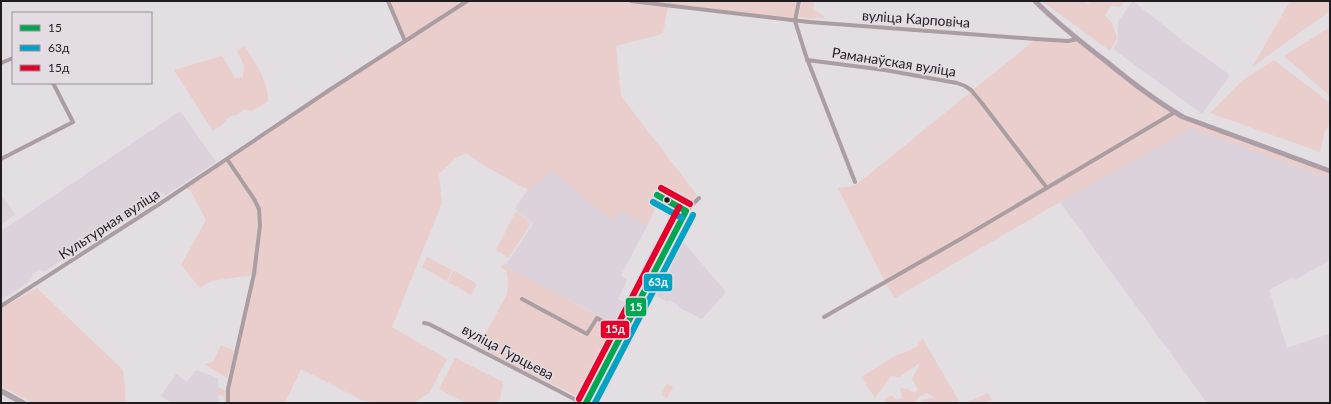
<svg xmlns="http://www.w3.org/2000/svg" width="1331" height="404" font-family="Lato,sans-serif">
  <rect width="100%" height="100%" fill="#e2dee2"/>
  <path fill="#dcd2db" d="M 1133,1 L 1187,44 L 1230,75 L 1202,114 L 1113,49 L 1118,42 L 1118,21 Z
    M 180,111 L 216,162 L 166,195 L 160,192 L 153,198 L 150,204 L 92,241 L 88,236 L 74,247 L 76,251 L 45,271 L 42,271 L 40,269 L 33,274 L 33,275 L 30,281 L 1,300 L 1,231 Z
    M 1192,128 L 1330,179 L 1330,260 L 1295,280 L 1293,277 L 1269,290 L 1287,348 L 1329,334 L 1330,403 L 1207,403 L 1060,202 Z
    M 553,171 L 612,221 L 622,211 L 647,226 L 621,275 L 627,280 L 618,299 L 631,305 L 621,327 L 505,266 L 533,224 L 515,209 L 517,205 L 528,190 Z
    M 1,194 L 15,214 L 1,225 Z
    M 677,234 L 726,292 L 702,319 L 678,307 L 678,305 L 676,304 L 669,300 L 668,302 L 647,291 Z
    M 196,370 L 218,378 L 219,403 L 172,403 L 161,396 L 176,374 L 187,382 Z"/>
  <path fill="#eacecc" d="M 388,1 L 799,1 L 795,21 L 668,6 L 663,33 L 658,35 L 616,46 L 621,96 L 697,195 L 687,205 L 672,197 L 659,201 L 647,226 L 622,211 L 612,221 L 553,171 L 528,190 L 478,162 L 466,153 L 456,158 L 439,174 L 442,203 L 392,327 L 447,359 L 430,392 L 414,403 L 375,403 L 362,400 L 301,369 L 285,403 L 228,403 L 228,389 L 253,275 L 212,281 L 200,288 L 181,265 L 206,220 L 190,190 L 184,188 L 405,41 Z
    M 802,1 L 822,1 L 822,2 L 814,2 L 813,10 L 819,12 L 821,15 L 824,16 L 824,19 L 817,17 L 811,19 L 799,17 Z
    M 1042,1 L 1083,1 L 1088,4 L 1091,1 L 1124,1 L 1121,7 L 1111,6 L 1105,16 L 1112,23 L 1117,38 L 1110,51 Z
    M 1290,1 L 1330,1 L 1330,11 L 1252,67 Z
    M 1330,27 L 1330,96 L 1284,56 Z
    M 1036,39 L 1077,39 L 1183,117 L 1330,171 L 1330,179 L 1192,128 L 1060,202 L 895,298 L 885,282 L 838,188 L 854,186 L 861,181 Z
    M 244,46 C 255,62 269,82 268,102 L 252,111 L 245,109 L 237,115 L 230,116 L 222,125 L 213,131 L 174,70 L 222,56 L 235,78 L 243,77 L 244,65 L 237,51 Z
    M 1274,60 L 1330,103 L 1330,124 L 1325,131 L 1320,152 L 1210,113 L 1243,80 Z
    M 516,211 L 531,223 L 509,258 L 496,250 Z
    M 427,257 L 452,270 L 447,281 L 422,267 Z
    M 505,264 L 507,264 L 505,266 L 620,327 L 631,305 L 633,305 L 583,399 L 513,365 L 479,346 L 507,294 L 508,279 L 506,271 L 500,266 Z
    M 453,270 L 477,284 L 471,295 L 448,282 Z
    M 37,288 L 123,370 L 126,403 L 32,403 L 1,386 L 1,308 Z
    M 922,338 L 959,401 L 955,403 L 924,403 L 922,400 L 935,397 L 927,393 L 919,397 L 915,402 L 885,403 L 885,399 L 892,395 L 897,400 L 902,398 L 900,388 L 908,389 L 914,393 L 918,390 L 912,379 L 921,362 L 900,377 L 891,376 L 875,398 L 861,377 L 893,357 L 917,347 Z
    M 221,345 L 233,350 L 234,356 L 227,378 L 204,364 L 213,362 Z
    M 455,358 L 503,382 L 500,399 L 497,403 L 466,403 L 439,389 Z
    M 667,384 L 673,387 L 667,398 L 661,395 Z
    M 218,387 L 226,391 L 226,403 L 225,403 L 224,396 L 219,395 L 218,389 L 216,389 Z
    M 988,393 L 992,400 L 984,403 L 965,403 Z"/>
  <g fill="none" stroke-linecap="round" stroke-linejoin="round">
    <path stroke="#ab9ea3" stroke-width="4" d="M 388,1 L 405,41
      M 631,1 L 809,22 L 1036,39 L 1068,41 L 1077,39
      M 799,1 L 795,21 L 806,56 L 855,182
      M 807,60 L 885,70 L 957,83 L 965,86 L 971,90 L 981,102 L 1047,188
      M 1,63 L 13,58
      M 1,159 L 73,122 L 53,83
      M 227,159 L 254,199 L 259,209 L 260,226 L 254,274 L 228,389 L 228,403
      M 522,299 L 587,334 L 597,318 L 622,332
      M 1,306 L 161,203 L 331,89 L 467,1
      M 824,317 L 964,237 L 1175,112
      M 424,323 L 429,324 L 582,403
      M 586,403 L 683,216 L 688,209 L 699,198"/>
    <path stroke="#ac9ea6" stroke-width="5" d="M 1035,1 C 1057,23 1082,43 1107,62 C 1131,82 1156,101 1183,117 L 1330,171"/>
    <path stroke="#afa3aa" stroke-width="5.5" d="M 1,391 L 23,403"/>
    <g stroke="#e4dce3" stroke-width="9">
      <path id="bus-1" d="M 657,195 L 686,211
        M 586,403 L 686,211"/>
    </g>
    <g stroke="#e4dce3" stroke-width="9">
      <path id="bus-2" d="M 653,202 L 682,218
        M 595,403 L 693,215"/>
    </g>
    <g stroke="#e4dce3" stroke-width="9">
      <path id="bus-3" d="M 661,188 L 690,204
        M 579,399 L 679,207"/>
    </g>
    <use href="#bus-1" stroke="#00a651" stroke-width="6"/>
    <use href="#bus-2" stroke="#02a2c5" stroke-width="6"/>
    <use href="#bus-3" stroke="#e4002b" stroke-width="6"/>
  </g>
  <circle fill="#201d20" stroke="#e4dce3" stroke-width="1.5" cx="667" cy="200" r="3.5"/>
  <g text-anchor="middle" stroke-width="3" stroke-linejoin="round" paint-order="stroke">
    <g font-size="14" fill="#201d20" stroke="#e4dce3">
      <text transform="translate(916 19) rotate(4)" y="5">вуліца Карповіча</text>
      <text transform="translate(894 62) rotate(9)" y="5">Раманаўская вуліца</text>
      <text transform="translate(109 224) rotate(-33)" y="5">Культурная вуліца</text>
      <text transform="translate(508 352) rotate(28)" y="5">вуліца Гурцьева</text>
    </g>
  </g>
  <g stroke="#e4dce3" stroke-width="1.5">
    <rect x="643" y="273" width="30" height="19" rx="4" fill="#02a2c5"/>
    <rect x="625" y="297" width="22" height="20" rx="4" fill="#00a651"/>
    <rect x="600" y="320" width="30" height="19" rx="4" fill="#e4002b"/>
  </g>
  <g font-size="11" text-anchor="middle" font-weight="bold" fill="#fff">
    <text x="658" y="286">63д</text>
    <text x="636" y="311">15</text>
    <text x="615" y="333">15д</text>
  </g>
  <rect width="1331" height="404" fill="none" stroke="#201d20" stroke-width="4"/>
  <rect x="12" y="12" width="140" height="72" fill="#e4dce3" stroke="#969095"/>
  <rect x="20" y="25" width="20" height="6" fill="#00a651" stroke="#969095"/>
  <text x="48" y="32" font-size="12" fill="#201d20">15</text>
  <rect x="20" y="45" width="20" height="6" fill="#02a2c5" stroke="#969095"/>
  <text x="48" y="52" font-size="12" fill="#201d20">63д</text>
  <rect x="20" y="65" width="20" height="6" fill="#e4002b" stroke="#969095"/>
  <text x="48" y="72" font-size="12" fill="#201d20">15д</text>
</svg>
